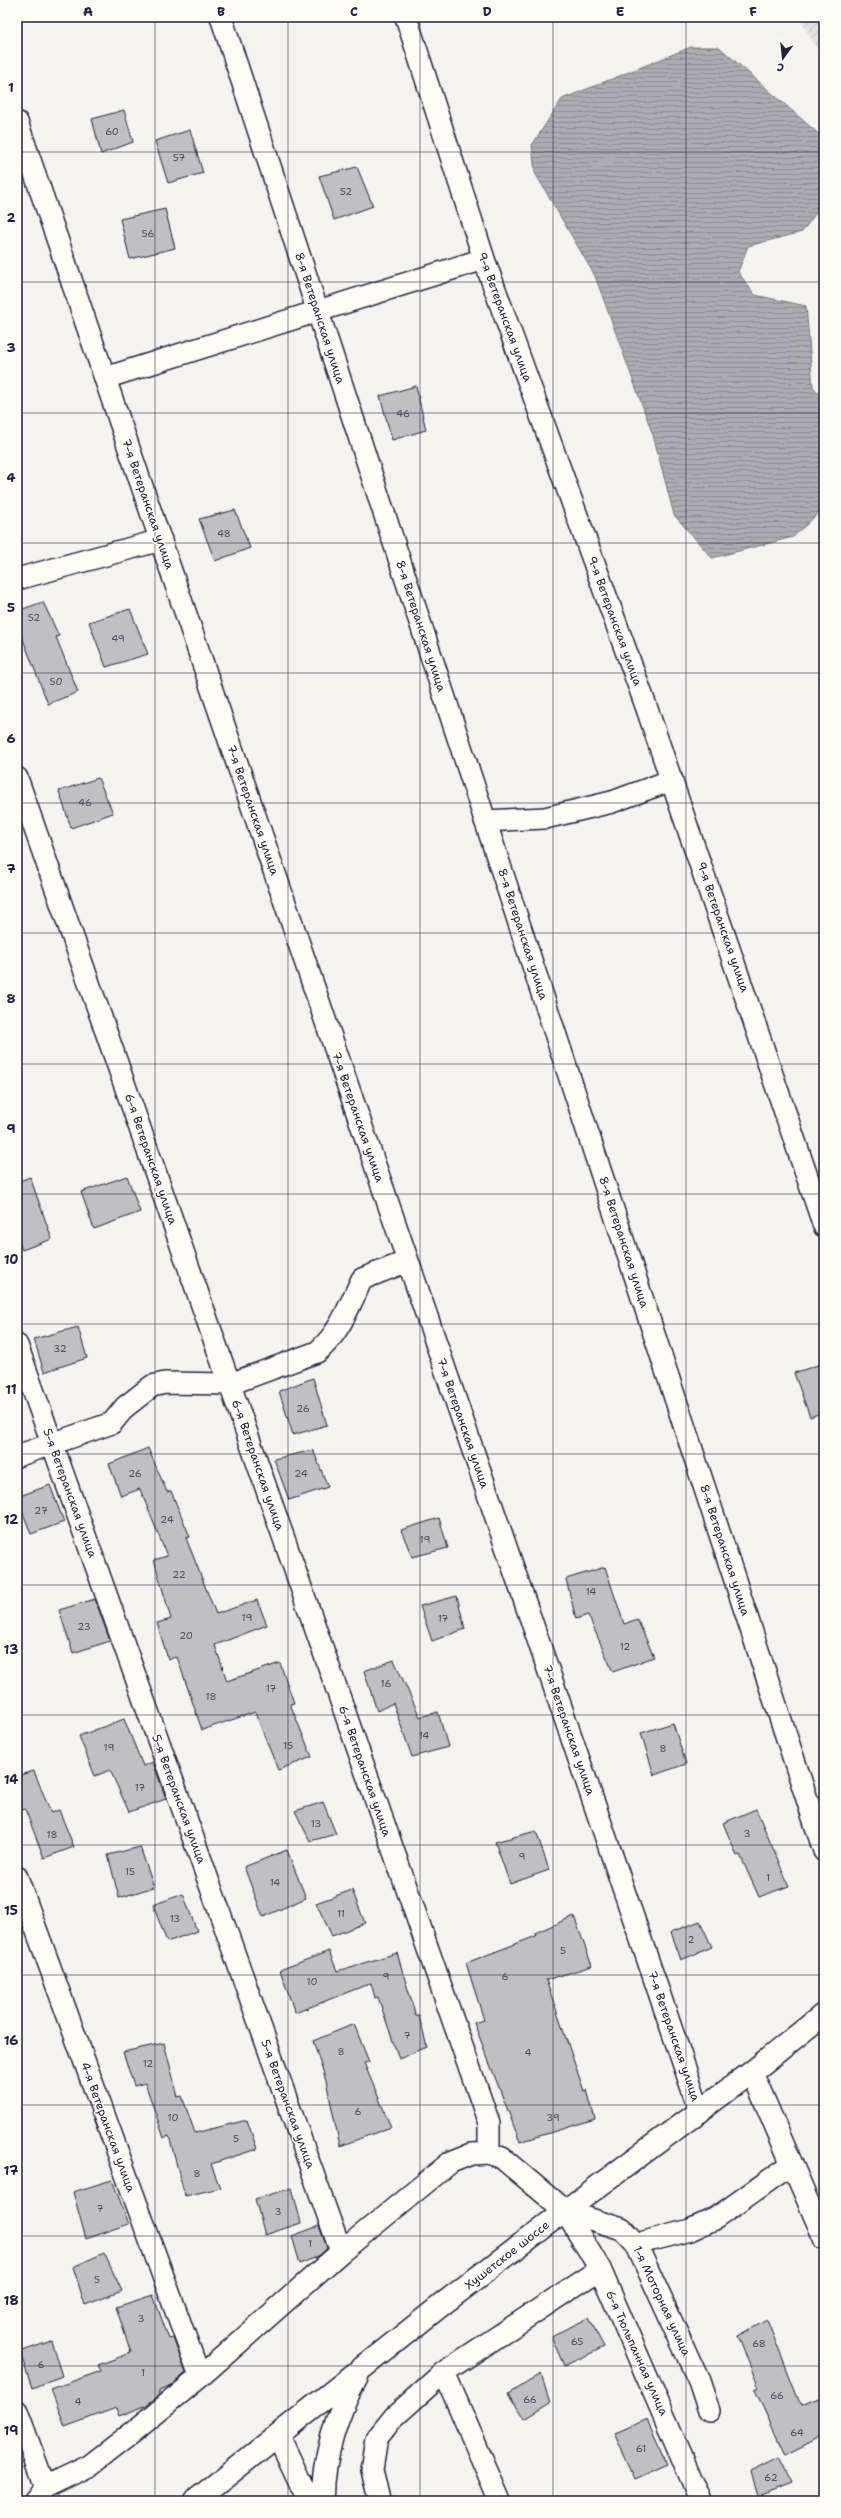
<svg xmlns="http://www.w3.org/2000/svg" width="841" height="2518" font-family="'Shantell Sans',sans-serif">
  <defs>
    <pattern id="industrial-furrows" width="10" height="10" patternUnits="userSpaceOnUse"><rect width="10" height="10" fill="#e4e3e2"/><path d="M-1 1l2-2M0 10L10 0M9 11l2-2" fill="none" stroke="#c3c2c3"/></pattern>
    <pattern id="water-rules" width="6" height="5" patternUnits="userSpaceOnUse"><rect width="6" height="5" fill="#acacb2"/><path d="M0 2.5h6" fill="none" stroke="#8c8c92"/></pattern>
  </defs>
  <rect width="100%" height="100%" fill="#f4f3ef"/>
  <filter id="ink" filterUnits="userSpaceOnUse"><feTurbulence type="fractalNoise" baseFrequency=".025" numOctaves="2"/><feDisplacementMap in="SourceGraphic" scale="8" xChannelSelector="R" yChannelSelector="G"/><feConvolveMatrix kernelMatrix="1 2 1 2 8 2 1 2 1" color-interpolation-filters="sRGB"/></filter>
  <g filter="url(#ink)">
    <path fill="url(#industrial-furrows)" d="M 799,17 L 824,17 L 824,62 Z"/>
    <path fill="url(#water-rules)" stroke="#757582" d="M 691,47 L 719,47 L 821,136 L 824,147 L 824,202 L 802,232 L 748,246 L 738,272 L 755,295 L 806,306 L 813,387 L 824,398 L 824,508 L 793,537 L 712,558 L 674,515 L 653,435 L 595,276 L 535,173 L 532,145 L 562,99 Z"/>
    <path fill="#c0bfc2" stroke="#22223b" d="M 124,110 L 133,142 L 101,154 L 92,119 Z
      M 190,130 L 203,173 L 168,183 L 155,141 Z
      M 357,167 L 373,206 L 334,220 L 319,176 Z
      M 165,209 L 175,248 L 130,259 L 120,219 Z
      M 416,386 L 426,430 L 392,440 L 380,396 Z
      M 235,510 L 250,548 L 215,561 L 199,519 Z
      M 43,602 L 59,636 L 56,637 L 78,692 L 48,704 L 17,624 L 17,611 Z
      M 130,609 L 148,654 L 106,667 L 89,622 Z
      M 98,778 L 113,813 L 71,828 L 59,791 Z
      M 127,1176 L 140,1212 L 94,1229 L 81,1192 Z
      M 30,1177 L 52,1239 L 22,1250 L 17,1235 L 17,1182 Z
      M 78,1327 L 87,1358 L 44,1372 L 34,1339 Z
      M 824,1363 L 824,1412 L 810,1417 L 794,1373 Z
      M 313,1378 L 327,1425 L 293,1435 L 279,1391 Z
      M 148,1448 L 167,1492 L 171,1491 L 190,1537 L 186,1538 L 216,1614 L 257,1600 L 267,1625 L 215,1645 L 227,1681 L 280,1663 L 294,1703 L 290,1704 L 312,1757 L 278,1770 L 255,1712 L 202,1730 L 177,1657 L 168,1659 L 157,1623 L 171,1619 L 154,1560 L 167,1556 L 140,1489 L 121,1496 L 109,1464 Z
      M 313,1450 L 328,1487 L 289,1500 L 274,1459 Z
      M 50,1485 L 64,1522 L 31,1534 L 17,1497 Z
      M 439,1518 L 448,1548 L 412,1557 L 401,1530 Z
      M 605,1567 L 624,1624 L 637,1619 L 654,1657 L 613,1672 L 588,1615 L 576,1619 L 566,1579 Z
      M 457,1596 L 465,1629 L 432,1641 L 420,1606 Z
      M 95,1599 L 110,1641 L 73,1653 L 59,1610 Z
      M 394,1660 L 420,1717 L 438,1712 L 448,1747 L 412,1757 L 393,1703 L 377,1711 L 364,1671 Z
      M 124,1719 L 143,1766 L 153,1762 L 166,1799 L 129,1812 L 110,1770 L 95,1776 L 79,1736 Z
      M 673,1723 L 686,1764 L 654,1775 L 641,1733 Z
      M 34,1771 L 51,1813 L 59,1810 L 74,1847 L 44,1858 L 25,1809 L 17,1812 L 17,1776 Z
      M 323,1802 L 336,1834 L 310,1841 L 295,1811 Z
      M 756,1809 L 789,1886 L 759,1897 L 740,1855 L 737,1856 L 723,1823 Z
      M 536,1831 L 549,1870 L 510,1884 L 495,1842 Z
      M 140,1847 L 154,1887 L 119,1898 L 108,1855 Z
      M 287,1850 L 306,1898 L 263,1917 L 244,1867 Z
      M 352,1890 L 365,1923 L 332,1936 L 316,1903 Z
      M 183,1894 L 197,1931 L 167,1942 L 153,1905 Z
      M 574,1916 L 592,1966 L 546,1980 L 584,2091 L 587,2090 L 595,2119 L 520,2142 L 474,2023 L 484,2020 L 466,1963 L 536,1936 L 535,1933 Z
      M 700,1921 L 712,1947 L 681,1960 L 671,1932 Z
      M 329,1951 L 337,1971 L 397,1953 L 416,2016 L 419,2016 L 427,2047 L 399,2059 L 378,1997 L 375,1998 L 371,1983 L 295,2013 L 280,1970 Z
      M 354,2024 L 369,2062 L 364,2063 L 391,2127 L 340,2146 L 326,2081 L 313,2041 Z
      M 164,2043 L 178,2097 L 182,2096 L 195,2133 L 247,2120 L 257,2149 L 211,2164 L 220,2188 L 185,2196 L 169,2136 L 164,2138 L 145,2083 L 134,2086 L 123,2052 Z
      M 112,2180 L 129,2224 L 86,2239 L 73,2192 Z
      M 292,2188 L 301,2223 L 265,2235 L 255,2199 Z
      M 319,2226 L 327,2248 L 320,2255 L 300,2264 L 292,2236 Z
      M 104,2253 L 122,2291 L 85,2305 L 73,2267 Z
      M 153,2295 L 169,2339 L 173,2338 L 186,2373 L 169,2387 L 159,2391 L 160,2395 L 145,2406 L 119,2416 L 116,2408 L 65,2427 L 51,2389 L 101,2371 L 98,2365 L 131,2353 L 116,2307 Z
      M 589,2318 L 604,2347 L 564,2366 L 551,2336 Z
      M 767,2320 L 801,2406 L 824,2397 L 824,2435 L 785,2455 L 755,2390 L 759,2388 L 738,2336 Z
      M 51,2341 L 62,2376 L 32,2388 L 20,2352 Z
      M 541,2374 L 550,2403 L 524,2419 L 509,2394 Z
      M 647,2419 L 668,2464 L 635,2479 L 614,2433 Z
      M 779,2458 L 791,2482 L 758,2495 L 751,2472 Z"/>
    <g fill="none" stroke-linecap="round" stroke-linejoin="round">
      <g stroke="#22223b" stroke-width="24">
        <path id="minor" d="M 221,17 L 824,1851
          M 406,17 L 484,259 L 646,706 L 824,1226
          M 17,122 L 700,2112
          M 105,378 L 484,259
          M 17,579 L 161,540
          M 17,778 L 489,2123 L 489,2153
          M 485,821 L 545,818 L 612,802 L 672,780
          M 17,1345 L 341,2252
          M 17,1456 L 112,1423 L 125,1407 L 152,1386 L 165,1383 L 230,1384 L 317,1352 C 340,1333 349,1306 362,1279 L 408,1261
          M 17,1877 L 200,2377
          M 752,2072 L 824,2238
          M 565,2211 L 622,2229 L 636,2244 L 699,2381 L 709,2411
          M 636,2244 L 690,2230 L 716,2218 L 792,2164
          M 444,2372 L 500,2501
          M 17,2411 L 45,2487
          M 34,2501 L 45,2487 L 89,2466 L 132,2433 L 200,2377 L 341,2252 L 451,2162 L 471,2154 L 489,2153 L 502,2158 L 565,2211 L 600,2269 L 701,2501
          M 379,2501 L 372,2470 L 377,2438 L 394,2417 L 444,2372 L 600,2269"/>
      </g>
      <g stroke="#22223b" stroke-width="25">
        <path id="major" d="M 278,2435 L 309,2501
          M 195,2501 L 444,2303 L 565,2211 L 752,2072 L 824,2014
          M 323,2501 C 322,2459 337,2413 357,2377"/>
      </g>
      <use href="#minor" stroke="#fdfcf7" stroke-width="21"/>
      <use href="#major" stroke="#fdfcf7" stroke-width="22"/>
    </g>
  </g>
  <path fill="none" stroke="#22223b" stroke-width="1" stroke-opacity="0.55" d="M 155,17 L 155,2501M 288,17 L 288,2501M 420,17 L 420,2501M 553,17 L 553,2501M 686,17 L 686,2501M 17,152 L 824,152M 17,282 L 824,282M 17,413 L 824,413M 17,543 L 824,543M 17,673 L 824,673M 17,803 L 824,803M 17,933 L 824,933M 17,1064 L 824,1064M 17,1194 L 824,1194M 17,1324 L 824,1324M 17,1454 L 824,1454M 17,1585 L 824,1585M 17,1715 L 824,1715M 17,1845 L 824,1845M 17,1975 L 824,1975M 17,2105 L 824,2105M 17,2236 L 824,2236M 17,2366 L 824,2366"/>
  <g text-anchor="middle" stroke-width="3" stroke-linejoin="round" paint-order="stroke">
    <g font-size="10" fill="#4a495d">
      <text x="112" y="135">60</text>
      <text x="179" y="161">57</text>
      <text x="346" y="195">52</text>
      <text x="148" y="237">56</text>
      <text x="403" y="417">46</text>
      <text x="224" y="537">48</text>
      <text x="34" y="621">52</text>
      <text x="118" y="642">49</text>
      <text x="56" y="685">50</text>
      <text x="85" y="806">46</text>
      <text x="60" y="1352">32</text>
      <text x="303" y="1412">26</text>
      <text x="135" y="1477">26</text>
      <text x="301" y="1477">24</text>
      <text x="41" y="1514">27</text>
      <text x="167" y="1523">24</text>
      <text x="425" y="1543">19</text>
      <text x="179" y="1578">22</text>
      <text x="591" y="1595">14</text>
      <text x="247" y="1621">19</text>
      <text x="443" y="1622">17</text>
      <text x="84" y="1630">23</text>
      <text x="186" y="1639">20</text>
      <text x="625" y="1650">12</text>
      <text x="386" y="1687">16</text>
      <text x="271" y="1692">17</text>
      <text x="211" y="1700">18</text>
      <text x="424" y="1739">14</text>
      <text x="288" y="1749">15</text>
      <text x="109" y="1751">19</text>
      <text x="663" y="1752">8</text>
      <text x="140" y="1791">17</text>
      <text x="316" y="1827">13</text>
      <text x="747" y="1837">3</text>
      <text x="52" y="1838">18</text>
      <text x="522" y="1860">9</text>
      <text x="130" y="1875">15</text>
      <text x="768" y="1881">1</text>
      <text x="275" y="1886">14</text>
      <text x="341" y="1917">11</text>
      <text x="175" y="1922">13</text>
      <text x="691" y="1943">2</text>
      <text x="563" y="1954">5</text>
      <text x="386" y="1980">9</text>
      <text x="505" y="1980">6</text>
      <text x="312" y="1985">10</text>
      <text x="407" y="2039">7</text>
      <text x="341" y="2055">8</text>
      <text x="528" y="2056">4</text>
      <text x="148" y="2067">12</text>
      <text x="358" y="2115">6</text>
      <text x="173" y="2121">10</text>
      <text x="553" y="2121">39</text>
      <text x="236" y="2142">5</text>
      <text x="197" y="2177">8</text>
      <text x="100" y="2212">7</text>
      <text x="278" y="2215">3</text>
      <text x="310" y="2247">1</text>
      <text x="97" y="2283">5</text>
      <text x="141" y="2322">3</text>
      <text x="577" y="2345">65</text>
      <text x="759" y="2347">68</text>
      <text x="41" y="2368">6</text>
      <text x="143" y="2376">1</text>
      <text x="777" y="2399">66</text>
      <text x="530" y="2403">66</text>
      <text x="78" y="2405">4</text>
      <text x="797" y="2436">64</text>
      <text x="641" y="2452">61</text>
      <text x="771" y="2481">62</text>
    </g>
    <g font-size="12" fill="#22223b" stroke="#fdfcf7">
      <text transform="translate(505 317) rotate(70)" y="4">9-я Ветеранская улица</text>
      <text transform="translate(320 318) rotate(72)" y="4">8-я Ветеранская улица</text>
      <text transform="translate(148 504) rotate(71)" y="4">7-я Ветеранская улица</text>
      <text transform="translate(615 621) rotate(70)" y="4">9-я Ветеранская улица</text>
      <text transform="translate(421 626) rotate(72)" y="4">8-я Ветеранская улица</text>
      <text transform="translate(253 810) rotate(71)" y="4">7-я Ветеранская улица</text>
      <text transform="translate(723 927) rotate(71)" y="4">9-я Ветеранская улица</text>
      <text transform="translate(523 934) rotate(72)" y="4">8-я Ветеранская улица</text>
      <text transform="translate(358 1117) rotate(71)" y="4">7-я Ветеранская улица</text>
      <text transform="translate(151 1159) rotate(71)" y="4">6-я Ветеранская улица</text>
      <text transform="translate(624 1242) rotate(72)" y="4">8-я Ветеранская улица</text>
      <text transform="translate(463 1423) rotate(71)" y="4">7-я Ветеранская улица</text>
      <text transform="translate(258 1465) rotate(71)" y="4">6-я Ветеранская улица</text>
      <text transform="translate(70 1493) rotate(70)" y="4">5-я Ветеранская улица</text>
      <text transform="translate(725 1550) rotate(72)" y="4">8-я Ветеранская улица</text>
      <text transform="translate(569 1730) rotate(71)" y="4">7-я Ветеранская улица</text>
      <text transform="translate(365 1771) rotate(71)" y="4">6-я Ветеранская улица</text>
      <text transform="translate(179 1799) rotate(70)" y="4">5-я Ветеранская улица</text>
      <text transform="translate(674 2036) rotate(71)" y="4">7-я Ветеранская улица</text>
      <text transform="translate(288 2104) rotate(70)" y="4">5-я Ветеранская улица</text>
      <text transform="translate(108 2127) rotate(70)" y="4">4-я Ветеранская улица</text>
      <text transform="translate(507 2255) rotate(-38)" y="4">Хушетское шоссе</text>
      <text transform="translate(662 2301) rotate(65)" y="4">1-я Моторная улица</text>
      <text transform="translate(637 2353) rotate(66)" y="4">6-я Тюльпанная улица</text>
    </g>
  </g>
  <rect width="841" height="2518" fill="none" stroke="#fdfcf7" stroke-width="44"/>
  <g transform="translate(783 58) rotate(195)" stroke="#fdfcf7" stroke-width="3" paint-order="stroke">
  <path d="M0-3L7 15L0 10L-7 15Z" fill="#22223b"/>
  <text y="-6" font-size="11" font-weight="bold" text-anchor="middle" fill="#22223b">С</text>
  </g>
  <rect x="22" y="22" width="797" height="2474" fill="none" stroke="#22223b" stroke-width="1.5"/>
  <g font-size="13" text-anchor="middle" font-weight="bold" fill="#22223b">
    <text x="88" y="16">A</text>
    <text x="221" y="16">B</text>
    <text x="354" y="16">C</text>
    <text x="487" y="16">D</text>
    <text x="620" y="16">E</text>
    <text x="753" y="16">F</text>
    <text x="11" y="92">1</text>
    <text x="11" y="222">2</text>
    <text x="11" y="352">3</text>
    <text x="11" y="482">4</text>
    <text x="11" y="612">5</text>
    <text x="11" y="743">6</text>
    <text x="11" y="873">7</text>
    <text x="11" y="1003">8</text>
    <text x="11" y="1133">9</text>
    <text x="11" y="1264">10</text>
    <text x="11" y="1394">11</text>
    <text x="11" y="1524">12</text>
    <text x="11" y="1654">13</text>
    <text x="11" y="1784">14</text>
    <text x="11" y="1915">15</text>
    <text x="11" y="2045">16</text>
    <text x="11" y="2175">17</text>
    <text x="11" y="2305">18</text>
    <text x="11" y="2435">19</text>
  </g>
</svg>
